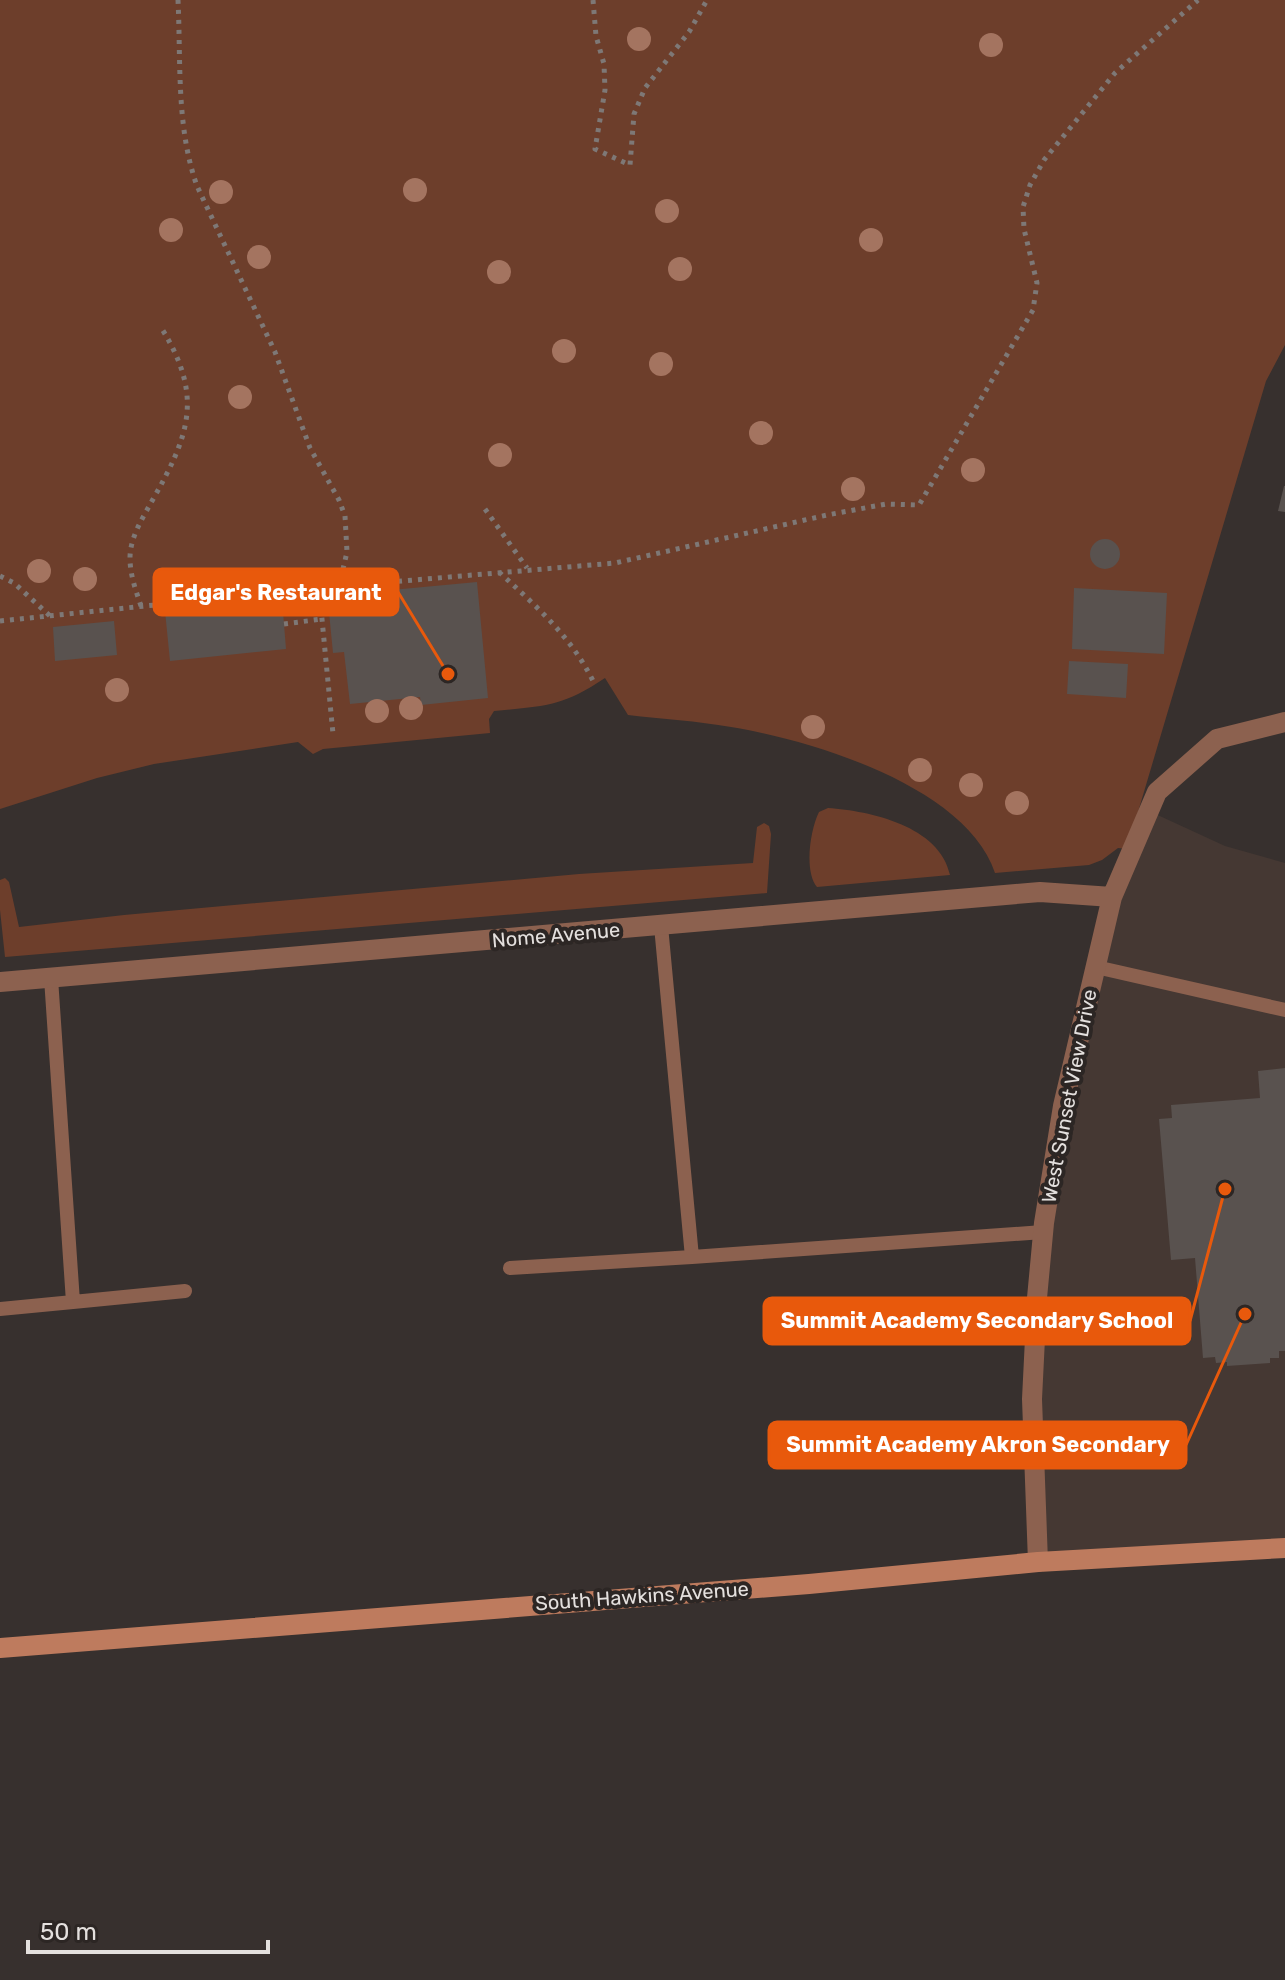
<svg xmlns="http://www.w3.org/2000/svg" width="1285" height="1980" font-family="Rubik,sans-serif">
  <rect width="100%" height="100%" fill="#37302e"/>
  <path fill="#453833" d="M 1149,811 L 1225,846 L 1285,863 L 1285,1548 L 1038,1562 L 1037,1298 L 1112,897 Z"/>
  <path fill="#6d3e2b" d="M 0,0 L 1285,0 L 1285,345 L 1266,381 L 1127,849 L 1118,848 L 1102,860 L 1089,865 L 995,873 C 967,787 812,740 731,727 C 697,721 662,719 628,715 L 605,678 C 562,707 544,706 494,711 L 489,719 L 490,733 L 323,749 L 313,754 L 298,742 L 154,764 L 97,778 L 0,809 Z
    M 828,808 C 870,811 940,826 950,875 L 817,887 C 804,872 810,830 819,812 Z
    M 764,823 L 769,826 L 771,834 L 767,893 L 5,957 L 0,910 L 0,880 L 5,878 L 9,882 L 19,927 L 124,915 L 579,874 L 753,863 L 757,827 Z"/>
  <path fill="#59524f" d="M 1284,486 L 1285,486 L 1285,512 L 1278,511 Z
    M1090 554a15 15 0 1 1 30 0a15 15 0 1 1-30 0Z
    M 477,582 L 488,698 L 421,705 L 420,697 L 350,704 L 344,652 L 333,653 L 329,612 L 339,611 L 338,595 Z
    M 1074,588 L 1167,593 L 1164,654 L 1072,649 Z
    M 282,599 L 286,649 L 170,661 L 165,611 Z
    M 114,621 L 117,655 L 55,661 L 53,627 Z
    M 1069,661 L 1128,664 L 1126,698 L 1067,694 Z
    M 1285,1068 L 1285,1351 L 1279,1351 L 1279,1358 L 1270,1358 L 1270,1363 L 1227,1366 L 1227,1362 L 1216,1363 L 1215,1357 L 1203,1358 L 1195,1258 L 1171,1260 L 1159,1119 L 1172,1118 L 1171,1105 L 1260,1098 L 1258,1071 Z"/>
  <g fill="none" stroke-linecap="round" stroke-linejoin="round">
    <path stroke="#7e7876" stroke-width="5" stroke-dasharray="4 6" stroke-linecap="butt" d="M 178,0 C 181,62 176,127 197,186 L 275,352 L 310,448 L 339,500 L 345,516 L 347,552 L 339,586
      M 593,0 L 596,36 L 604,64 L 605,90 L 595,149 L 630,165 L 634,114 L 645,88 L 689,32 L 707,0
      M 485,509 L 527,568
      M 499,572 C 536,606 573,638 595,685
      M 0,576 L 14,583 L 50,616
      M 319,588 L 333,734
      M 141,606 C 136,591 130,575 130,558 C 130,538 142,519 152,501 C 189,436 204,397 162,329
      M 0,621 L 319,588 L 615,563 L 827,515 L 886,504 L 919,505 L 1033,310 L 1037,283 L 1024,229 L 1023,207 L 1030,185 L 1044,160 L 1115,73 L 1198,0
      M 284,624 L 322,619"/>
    <path stroke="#8c614f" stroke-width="14" d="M 661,926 L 692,1257 L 1043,1232
      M 1096,967 L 1285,1010
      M 510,1268 L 692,1257
      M 73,1302 L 185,1291
      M 0,1309 L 73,1302 L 51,978"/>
    <path stroke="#8c614f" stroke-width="20" d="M 0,982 L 1040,892 L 1112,897
      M 1038,1562 L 1032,1399 L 1037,1298 L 1044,1223 L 1063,1106 L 1112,897 L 1157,792 L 1217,739 L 1285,722"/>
    <path stroke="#be7b5e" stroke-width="20" d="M 0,1648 L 809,1584 L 1038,1562 L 1285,1548"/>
  </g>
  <g fill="#a47460">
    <circle cx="639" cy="39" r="12"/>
    <circle cx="991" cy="45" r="12"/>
    <circle cx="415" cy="190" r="12"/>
    <circle cx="221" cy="192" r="12"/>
    <circle cx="667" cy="211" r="12"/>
    <circle cx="171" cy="230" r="12"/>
    <circle cx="871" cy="240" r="12"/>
    <circle cx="259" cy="257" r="12"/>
    <circle cx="680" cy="269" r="12"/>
    <circle cx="499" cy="272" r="12"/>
    <circle cx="564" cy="351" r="12"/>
    <circle cx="661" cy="364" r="12"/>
    <circle cx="240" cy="397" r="12"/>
    <circle cx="761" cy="433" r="12"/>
    <circle cx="500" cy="455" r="12"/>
    <circle cx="973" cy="470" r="12"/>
    <circle cx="853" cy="489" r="12"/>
    <circle cx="39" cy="571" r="12"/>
    <circle cx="85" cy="579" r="12"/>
    <circle cx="117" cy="690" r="12"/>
    <circle cx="411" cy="708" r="12"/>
    <circle cx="377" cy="711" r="12"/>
    <circle cx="813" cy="727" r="12"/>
    <circle cx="920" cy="770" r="12"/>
    <circle cx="971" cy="785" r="12"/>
    <circle cx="1017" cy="803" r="12"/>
  </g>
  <g text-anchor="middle" stroke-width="8" stroke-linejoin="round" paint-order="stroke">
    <g font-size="20" fill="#e4e0de" stroke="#2c2624">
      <text transform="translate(556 935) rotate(-5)" y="7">Nome Avenue</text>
      <text transform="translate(1069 1096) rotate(-79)" y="7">West Sunset View Drive</text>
      <text transform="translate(642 1596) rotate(-4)" y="7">South Hawkins Avenue</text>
    </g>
  </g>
  <path fill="none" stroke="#e8590c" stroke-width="3" d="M448 674L398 592M1225 1189L1190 1321M1245 1314L1186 1445"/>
  <g fill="#e8590c" stroke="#2c2624" stroke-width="3">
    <circle cx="448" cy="674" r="8"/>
    <circle cx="1225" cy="1189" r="8"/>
    <circle cx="1245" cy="1314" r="8"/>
  </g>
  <g fill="#e8590c" stroke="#e8590c" stroke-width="3">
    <rect x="154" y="569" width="244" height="46" rx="8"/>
    <rect x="764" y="1298" width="426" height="46" rx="8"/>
    <rect x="769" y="1422" width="417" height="46" rx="8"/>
  </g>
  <g font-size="22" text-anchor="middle" font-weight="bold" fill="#fff">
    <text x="276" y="600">Edgar's Restaurant</text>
    <text x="977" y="1328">Summit Academy Secondary School</text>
    <text x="978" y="1452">Summit Academy Akron Secondary</text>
  </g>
  <path d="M28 1940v12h240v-12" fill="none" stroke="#e4e0de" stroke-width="4"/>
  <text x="40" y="1940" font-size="24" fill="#e4e0de" stroke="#2c2624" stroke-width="6" paint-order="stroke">50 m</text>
</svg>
